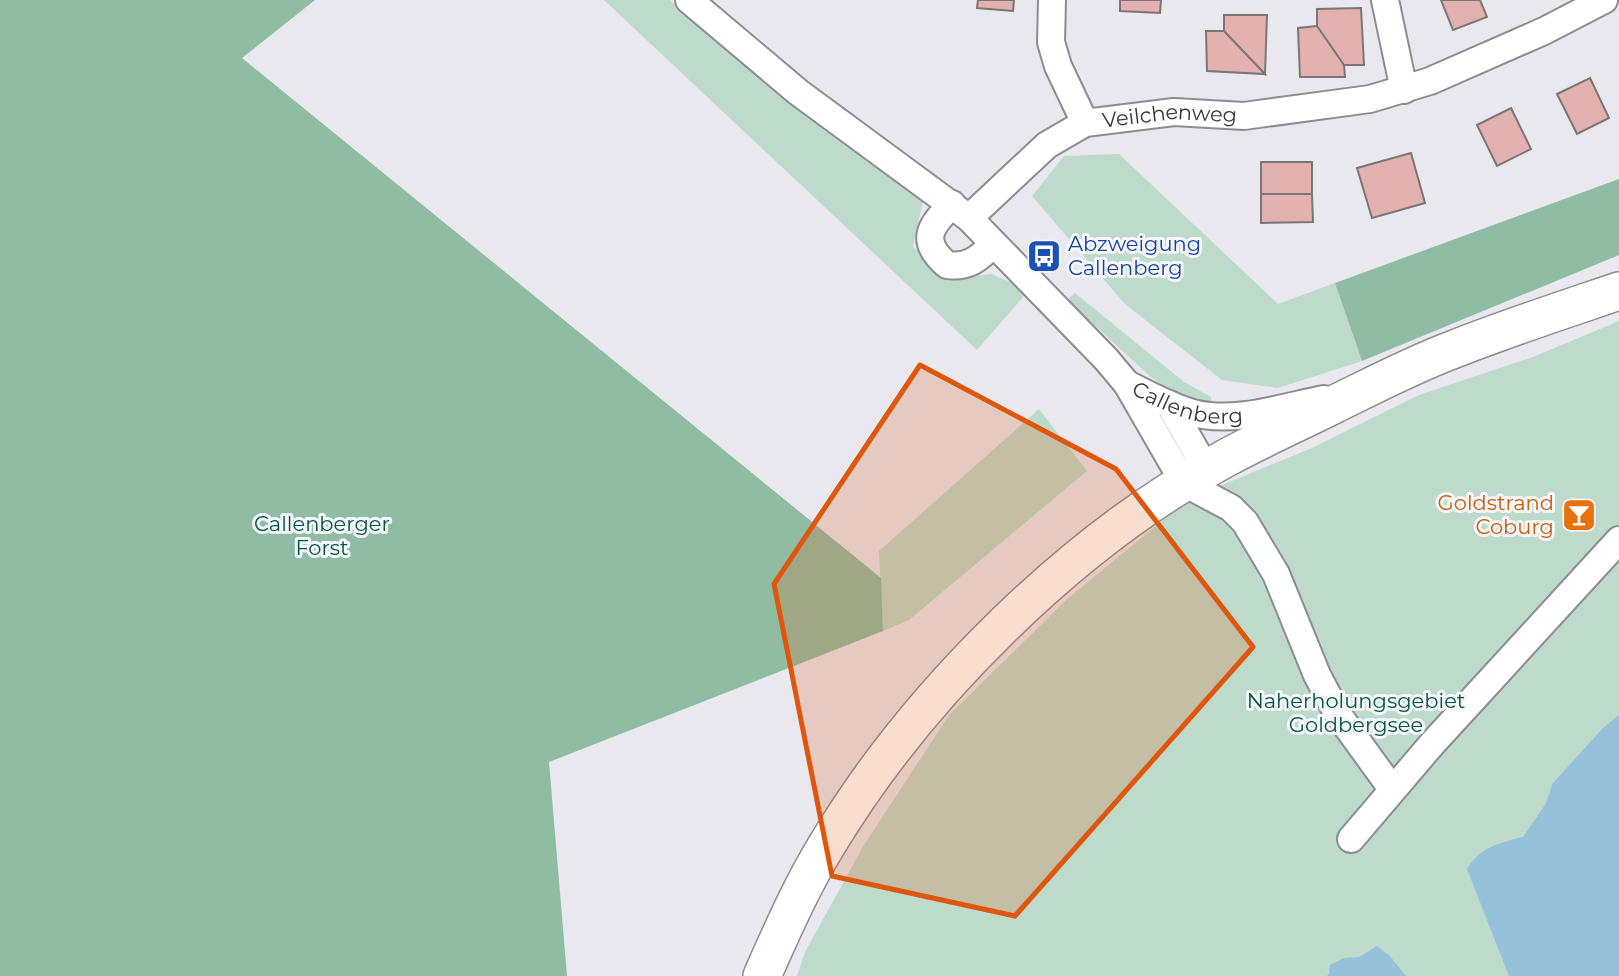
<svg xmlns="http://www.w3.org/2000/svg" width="1619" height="976" font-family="Montserrat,sans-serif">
  <rect width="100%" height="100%" fill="#e8e8ee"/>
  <path fill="#bddaca" d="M 604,0 L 670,0 L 727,51 L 924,196 L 913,246 L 934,268 L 952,278 L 991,274 L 1013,283 L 1023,297 L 977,350 Z
    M 1119,154 L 1278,304 L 1335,283 L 1362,361 L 1278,388 L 1222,380 L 1125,304 L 1032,196 L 1064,156 Z
    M 1075,293 L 1184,382 L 1211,397 L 1211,405 L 1180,398 L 1152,378 L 1067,300 Z
    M 1619,321 L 1619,976 L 797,976 L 805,952 L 864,845 L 949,715 L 1067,599 L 1190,498 L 1312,448 L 1419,395 L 1533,357 Z
    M 1039,409 L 1087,471 L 909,620 L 883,631 L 879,551 Z"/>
  <path fill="#90bca4" d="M 0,0 L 315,0 L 242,58 L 881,578 L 883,631 L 549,762 L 567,976 L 0,976 Z
    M 1619,179 L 1619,255 L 1362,361 L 1335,283 Z"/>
  <path fill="#96c1da" d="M 1619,715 L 1619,976 L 1509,976 L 1467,869 C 1480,847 1499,843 1523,837 L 1545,805 L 1553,783 L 1603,728 Z
    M 1377,946 L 1389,955 L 1406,976 L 1327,976 L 1329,974 L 1330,965 L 1344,958 L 1359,957 Z"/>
  <path fill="#e3b1af" stroke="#7c7575" stroke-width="2" d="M 978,0 L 1014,0 L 1013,11 L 977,8 Z
    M 1120,0 L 1161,0 L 1160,13 L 1120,11 Z
    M 1441,0 L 1480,0 L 1487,17 L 1453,30 Z
    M 1361,8 L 1364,65 L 1344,65 L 1317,26 L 1317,9 Z
    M 1224,15 L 1267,15 L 1265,74 L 1224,31 Z
    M 1317,26 L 1344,65 L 1345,77 L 1300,77 L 1298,28 Z
    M 1206,31 L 1224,31 L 1265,74 L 1207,71 Z
    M 1590,78 L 1609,118 L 1577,134 L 1557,94 Z
    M 1511,108 L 1531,149 L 1497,166 L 1477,125 Z
    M 1411,153 L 1425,203 L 1372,218 L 1357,168 Z
    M 1261,162 L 1312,162 L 1312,194 L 1261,194 Z
    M 1261,194 L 1312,194 L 1313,222 L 1261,223 Z"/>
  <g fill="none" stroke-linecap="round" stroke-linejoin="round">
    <g stroke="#8d8c92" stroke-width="30">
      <g id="street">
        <path d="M 689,0 L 798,92 L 969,218 L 1106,359 L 1127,384 L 1184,483 L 1231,508 L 1245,522 L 1276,574 L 1317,675 L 1337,713 L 1392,789"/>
        <path d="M 1052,0 L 1051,42 L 1058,66 L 1085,123"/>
        <path d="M 1385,0 L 1404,90"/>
        <path d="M 952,204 C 931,226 918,240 947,265 C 969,268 979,258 994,244"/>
        <path id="s1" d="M 969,218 L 1047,145 L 1085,123 L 1174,112 L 1244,116 L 1370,99 L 1430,81 L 1544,31 L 1604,0"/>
        <path id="s2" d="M 1127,384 C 1148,394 1170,407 1193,413 C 1234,424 1283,407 1324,399"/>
        <path d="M 1169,404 L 1206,469"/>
        <path d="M 1351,839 L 1432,744 L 1619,540"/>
      </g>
    </g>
    <g stroke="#8d8c92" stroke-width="40">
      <path id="secondary" d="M 762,976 C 782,931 802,885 828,843 C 918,694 1072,541 1226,458 C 1261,439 1297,423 1333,405 C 1372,386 1412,365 1452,350 C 1507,328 1563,310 1619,291"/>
    </g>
    <use href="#street" stroke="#fff" stroke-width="26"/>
    <use href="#secondary" stroke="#fff" stroke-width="37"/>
  </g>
  <path fill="#df570e" fill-opacity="0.2" stroke="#df570e" stroke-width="5" stroke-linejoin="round" d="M 920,365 L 1116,469 L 1253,647 L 1015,916 L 832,876 L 774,584 Z"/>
  <defs>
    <g id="bus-square" transform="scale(1.75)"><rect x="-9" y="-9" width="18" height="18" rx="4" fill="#1a4fb4" stroke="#f5f5fc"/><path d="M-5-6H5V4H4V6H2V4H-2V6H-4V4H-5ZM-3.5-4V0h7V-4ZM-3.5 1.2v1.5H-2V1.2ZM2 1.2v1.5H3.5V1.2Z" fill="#fff"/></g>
    <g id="bar-square" transform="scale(1.75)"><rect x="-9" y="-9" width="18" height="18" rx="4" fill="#e8710a" stroke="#f5f5fc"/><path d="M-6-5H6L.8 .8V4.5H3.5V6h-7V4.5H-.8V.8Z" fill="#fff"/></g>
  </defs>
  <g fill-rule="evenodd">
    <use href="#bus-square" x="1044" y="256"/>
    <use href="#bar-square" x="1579" y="515"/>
  </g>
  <g text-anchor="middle" stroke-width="6" stroke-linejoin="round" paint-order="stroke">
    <g font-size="21" fill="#363639" stroke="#f5f5fc">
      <text dy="7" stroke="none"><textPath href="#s1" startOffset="236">Veilchenweg</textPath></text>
      <text dy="7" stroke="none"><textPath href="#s2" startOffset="65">Callenberg</textPath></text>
    </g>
    <g font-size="21" fill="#164399" stroke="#f5f5fc" text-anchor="start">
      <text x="1068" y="251">Abzweigung<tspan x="1068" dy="24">Callenberg</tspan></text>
    </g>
    <g font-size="21" fill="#c56008" stroke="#f5f5fc" text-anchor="end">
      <text x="1554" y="510">Goldstrand<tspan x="1554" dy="24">Coburg</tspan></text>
    </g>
    <g font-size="21" fill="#04583a" stroke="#f5f5fc">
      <text x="322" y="531">Callenberger<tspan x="322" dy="24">Forst</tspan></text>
      <text x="1356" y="708">Naherholungsgebiet<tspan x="1356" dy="24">Goldbergsee</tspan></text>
    </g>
  </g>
</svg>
